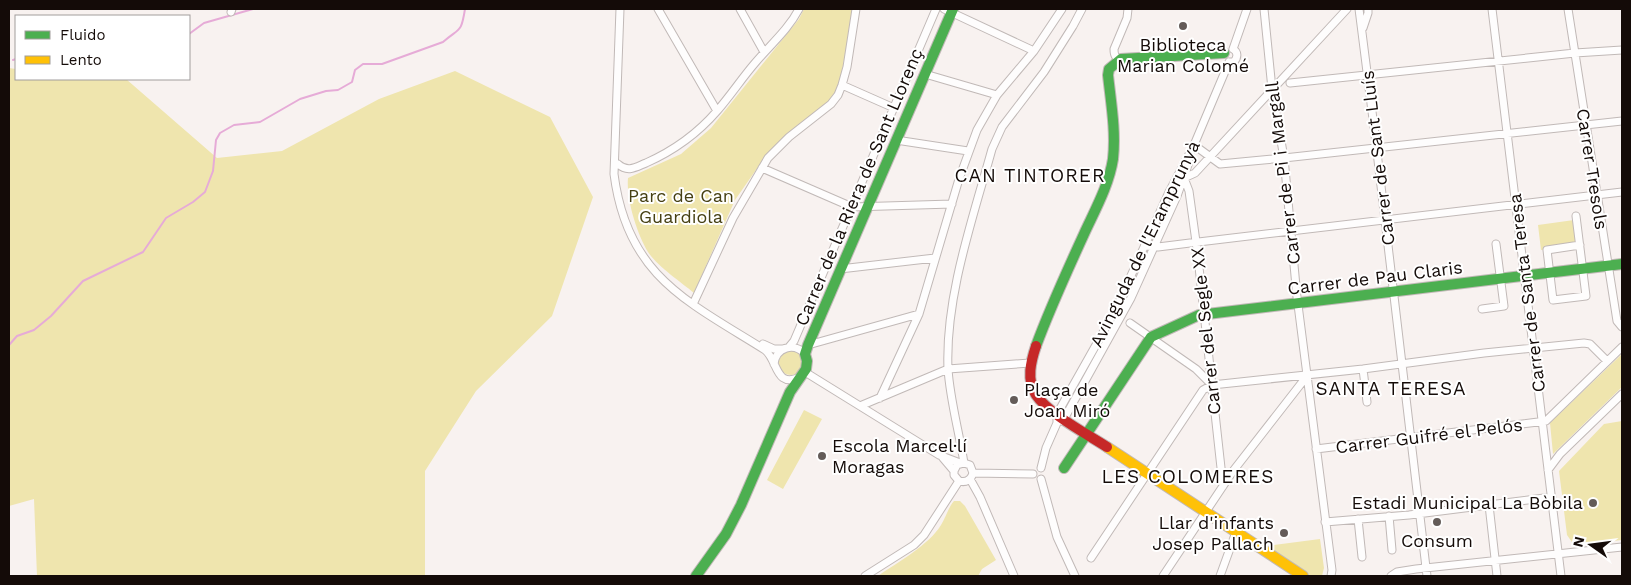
<svg xmlns="http://www.w3.org/2000/svg" width="1631" height="585" font-family="'Work Sans',sans-serif">
  <rect width="100%" height="100%" fill="#f8f2f0"/>
  <path fill="#efe5ae" d="M 804,9 L 853,9 L 840,82 L 832,99 L 765,157 L 735,200 L 694,293 C 681,282 657,266 648,252 C 637,234 626,199 628,178 L 681,154 L 711,128 L 799,19 Z
    M 9,68 L 16,69 L 16,79 L 126,79 L 217,158 L 282,151 L 379,99 L 455,71 L 550,117 L 593,197 L 552,316 L 476,391 L 425,471 L 425,576 L 37,576 L 34,499 L 9,506 Z
    M 1574,220 L 1578,246 L 1541,250 L 1538,225 Z
    M779 363a12 12 0 1 1 24 0a12 12 0 1 1-24 0Z
    M 1622,354 L 1622,387 L 1553,454 L 1550,423 Z
    M 804,410 L 822,419 L 783,489 L 767,480 Z
    M 1622,421 L 1622,540 L 1574,545 L 1567,535 L 1559,471 L 1604,424 Z
    M 954,501 L 960,501 L 965,506 L 996,560 L 982,569 L 978,576 L 878,576 C 898,562 929,545 941,525 C 946,517 948,508 954,501 Z
    M 1320,539 L 1324,568 L 1322,576 L 1311,576 L 1266,546 Z"/>
  <g fill="none" stroke-linecap="round" stroke-linejoin="round">
    <path stroke="#e6abd7" stroke-width="2" d="M 189,34 L 204,23 L 253,9
      M 13,60 L 16,59
      M 9,345 L 17,336 L 34,330 L 51,316 L 83,281 L 143,252 L 166,218 L 193,202 L 205,192 L 213,171 L 216,140 L 220,133 L 234,125 L 260,122 L 300,99 L 326,91 L 338,90 L 352,82 L 355,70 L 363,64 L 382,64 L 443,42 C 460,27 461,34 465,9"/>
    <g stroke="#c1b9b7" stroke-width="9">
      <path id="street" d="M 620,9 L 614,174 C 627,276 687,301 765,350 C 778,360 775,389 800,377
        M 658,9 L 717,111
        M 740,9 L 764,52
        M 944,9 L 1034,51
        M 1264,9 L 1272,89 L 1284,158 L 1297,297 L 1332,570 L 1331,576
        M 1359,9 L 1375,135 L 1427,576
        M 1492,9 L 1561,576
        M 1568,9 L 1617,321 L 1622,327
        M 231,12 L 232,9
        M 1363,28 L 1368,13 L 1368,9
        M 1233,49 L 1247,9
        M 1121,59 C 1115,58 1114,55 1114,49 L 1127,18 L 1128,9
        M 1229,62 L 1234,62 C 1238,57 1238,52 1233,49
        M 925,74 L 997,95
        M 1290,83 L 1575,53 L 1622,50
        M 842,85 L 894,108
        M 896,140 L 968,151
        M 1194,145 L 1220,164 L 1284,158 L 1622,121
        M 618,164 C 628,173 636,167 646,163 C 673,151 698,133 717,111 C 731,95 742,78 755,63 C 770,45 788,30 799,9
        M 762,168 L 852,207 L 952,204
        M 1184,178 L 1189,191 L 1197,249 L 1223,486
        M 1184,178 L 1195,173 L 1347,9
        M 1576,216 L 1586,296 L 1553,300 L 1547,250 L 1580,245
        M 1145,246 L 1158,247 L 1190,243 L 1622,192
        M 840,269 L 935,258
        M 694,302 L 733,218 L 768,158 L 789,137 L 831,104 L 838,95 L 842,85 L 847,67 L 856,9
        M 1482,309 L 1504,306 L 1496,244
        M 1130,323 L 1196,369 L 1212,385
        M 763,344 L 774,349 L 783,349
        M 808,345 L 919,314
        M 789,347 L 794,341 L 936,9
        M 774,364 C 776,347 794,342 805,354
        M 1363,369 L 1367,402
        M 805,372 L 939,455 L 960,463
        M 880,398 L 919,314 L 959,179 L 977,130 L 997,95 L 1034,51 L 1062,9
        M 860,406 L 948,369 L 1030,363
        M 1062,421 L 1064,419 L 1131,298 L 1177,196 L 1189,162
        M 1316,449 L 1546,421 L 1622,347
        M 943,458 L 954,471 L 954,475 L 959,481 C 966,483 971,480 973,473 L 970,465 L 964,463 L 957,465 L 954,471
        M 964,463 C 959,431 950,400 948,369 C 945,297 973,218 992,149 L 1002,127 L 1044,72 L 1073,26 L 1082,9
        M 1041,468 L 1046,448 L 1057,423 L 1057,414 L 1114,313 L 1169,192 L 1194,145 L 1229,62
        M 1548,470 L 1560,454 L 1622,394
        M 973,473 L 1033,474
        M 970,479 L 980,497 L 1014,576
        M 1041,479 L 1057,537 L 1075,576
        M 1489,505 L 1497,576
        M 1389,516 L 1392,550
        M 1358,519 L 1362,557
        M 1325,522 L 1409,515 L 1552,497
        M 1091,558 L 1203,390 L 1212,385 L 1363,369 L 1484,353 L 1584,343 L 1590,344 L 1607,361
        M 865,576 L 914,545 L 924,535 L 959,481
        M 1163,576 L 1233,471 L 1307,376
        M 1220,576 L 1236,532
        M 1391,576 L 1397,572 L 1416,569 L 1622,547"/>
    </g>
    <g stroke="#c1b9b7" stroke-width="12">
      <path id="fast" d="M 1036,346 C 1050,308 1067,271 1084,234 C 1095,210 1109,185 1113,159 C 1116,131 1111,103 1108,75 L 1109,69 L 1121,59 L 1224,53
        M 1064,468 L 1151,337 L 1199,315 L 1622,264
        M 696,576 L 726,534 L 741,505 L 790,392 L 806,369 L 807,361 L 805,354 L 808,345 L 953,9"/>
    </g>
    <g stroke="#c1b9b7" stroke-width="12">
      <path id="slow" d="M 1107,447 L 1303,576"/>
    </g>
    <g stroke="#c1b9b7" stroke-width="12">
      <path id="jam" d="M 1036,346 C 1031,361 1026,380 1036,395 C 1049,414 1087,434 1107,447"/>
    </g>
    <use href="#street" stroke="#fefdfd" stroke-width="7"/>
    <use href="#fast" stroke="#4caf50" stroke-width="10"/>
    <use href="#slow" stroke="#ffc107" stroke-width="10"/>
    <use href="#jam" stroke="#c62828" stroke-width="10"/>
  </g>
  <g fill="#645c59" stroke="#fff" stroke-width="2">
    <circle cx="1183" cy="26" r="5"/>
    <circle cx="1014" cy="400" r="5"/>
    <circle cx="822" cy="456" r="5"/>
    <circle cx="1593" cy="503" r="5"/>
    <circle cx="1437" cy="522" r="5"/>
    <circle cx="1284" cy="533" r="5"/>
  </g>
  <g text-anchor="middle" stroke-width="4" stroke-linejoin="round" paint-order="stroke">
    <g font-size="18" fill="#140b08" stroke="#fff">
      <text x="1183" y="51">Biblioteca<tspan x="1183" dy="21">Marian Colomé</tspan></text>
      <text x="1024" y="396" text-anchor="start">Plaça de<tspan x="1024" dy="21">Joan Miró</tspan></text>
      <text x="832" y="452" text-anchor="start">Escola Marcel·lí<tspan x="832" dy="21">Moragas</tspan></text>
      <text x="1583" y="509" text-anchor="end">Estadi Municipal La Bòbila</text>
      <text x="1274" y="529" text-anchor="end">Llar d'infants<tspan x="1274" dy="21">Josep Pallach</tspan></text>
      <text x="1437" y="547">Consum</text>
    </g>
    <g font-size="18" fill="#140b08" stroke="#fff">
      <text transform="translate(1378 158) rotate(-97)" y="6">Carrer de Sant Lluís</text>
      <text transform="translate(1592 169) rotate(81)" y="6">Carrer Tresols</text>
      <text transform="translate(1283 173) rotate(-97)" y="6">Carrer de Pi i Margall</text>
      <text transform="translate(859 187) rotate(-67)" y="6">Carrer de la Riera de Sant Llorenç</text>
      <text transform="translate(1145 244) rotate(-64)" y="6">Avinguda de l'Eramprunyà</text>
      <text transform="translate(1375 278) rotate(-7)" y="6">Carrer de Pau Claris</text>
      <text transform="translate(1527 293) rotate(-97)" y="6">Carrer de Santa Teresa</text>
      <text transform="translate(1206 331) rotate(-96)" y="6">Carrer del Segle XX</text>
      <text transform="translate(1429 436) rotate(-7)" y="6">Carrer Guifré el Pelós</text>
    </g>
    <g font-size="18" fill="#464013" stroke="#fff">
      <text x="681" y="202">Parc de Can<tspan x="681" dy="21">Guardiola</tspan></text>
    </g>
    <g font-size="19" letter-spacing="1" fill="#140b08" stroke="#fff">
      <text x="1030" y="182">CAN TINTORER</text>
      <text x="1391" y="395">SANTA TERESA</text>
      <text x="1188" y="483">LES COLOMERES</text>
    </g>
  </g>
  <rect width="1631" height="585" fill="none" stroke="#140b08" stroke-width="20"/>
  <rect x="15" y="15" width="175" height="65" fill="#ffffff" stroke="#a19d9c"/>
  <rect x="25" y="31" width="25" height="8" fill="#4caf50" stroke="#a19d9c"/>
  <text x="60" y="40" font-size="15" fill="#140b08">Fluido</text>
  <rect x="25" y="56" width="25" height="8" fill="#ffc107" stroke="#a19d9c"/>
  <text x="60" y="65" font-size="15" fill="#140b08">Lento</text>
  <g transform="translate(1591 545) rotate(284)" stroke="#ffffff" stroke-width="4" paint-order="stroke">
  <path d="M0-4L9 19L0 12L-9 19Z" fill="#140b08"/>
  <text y="-8" font-size="14" font-weight="bold" text-anchor="middle" fill="#140b08">N</text>
  </g>
</svg>
